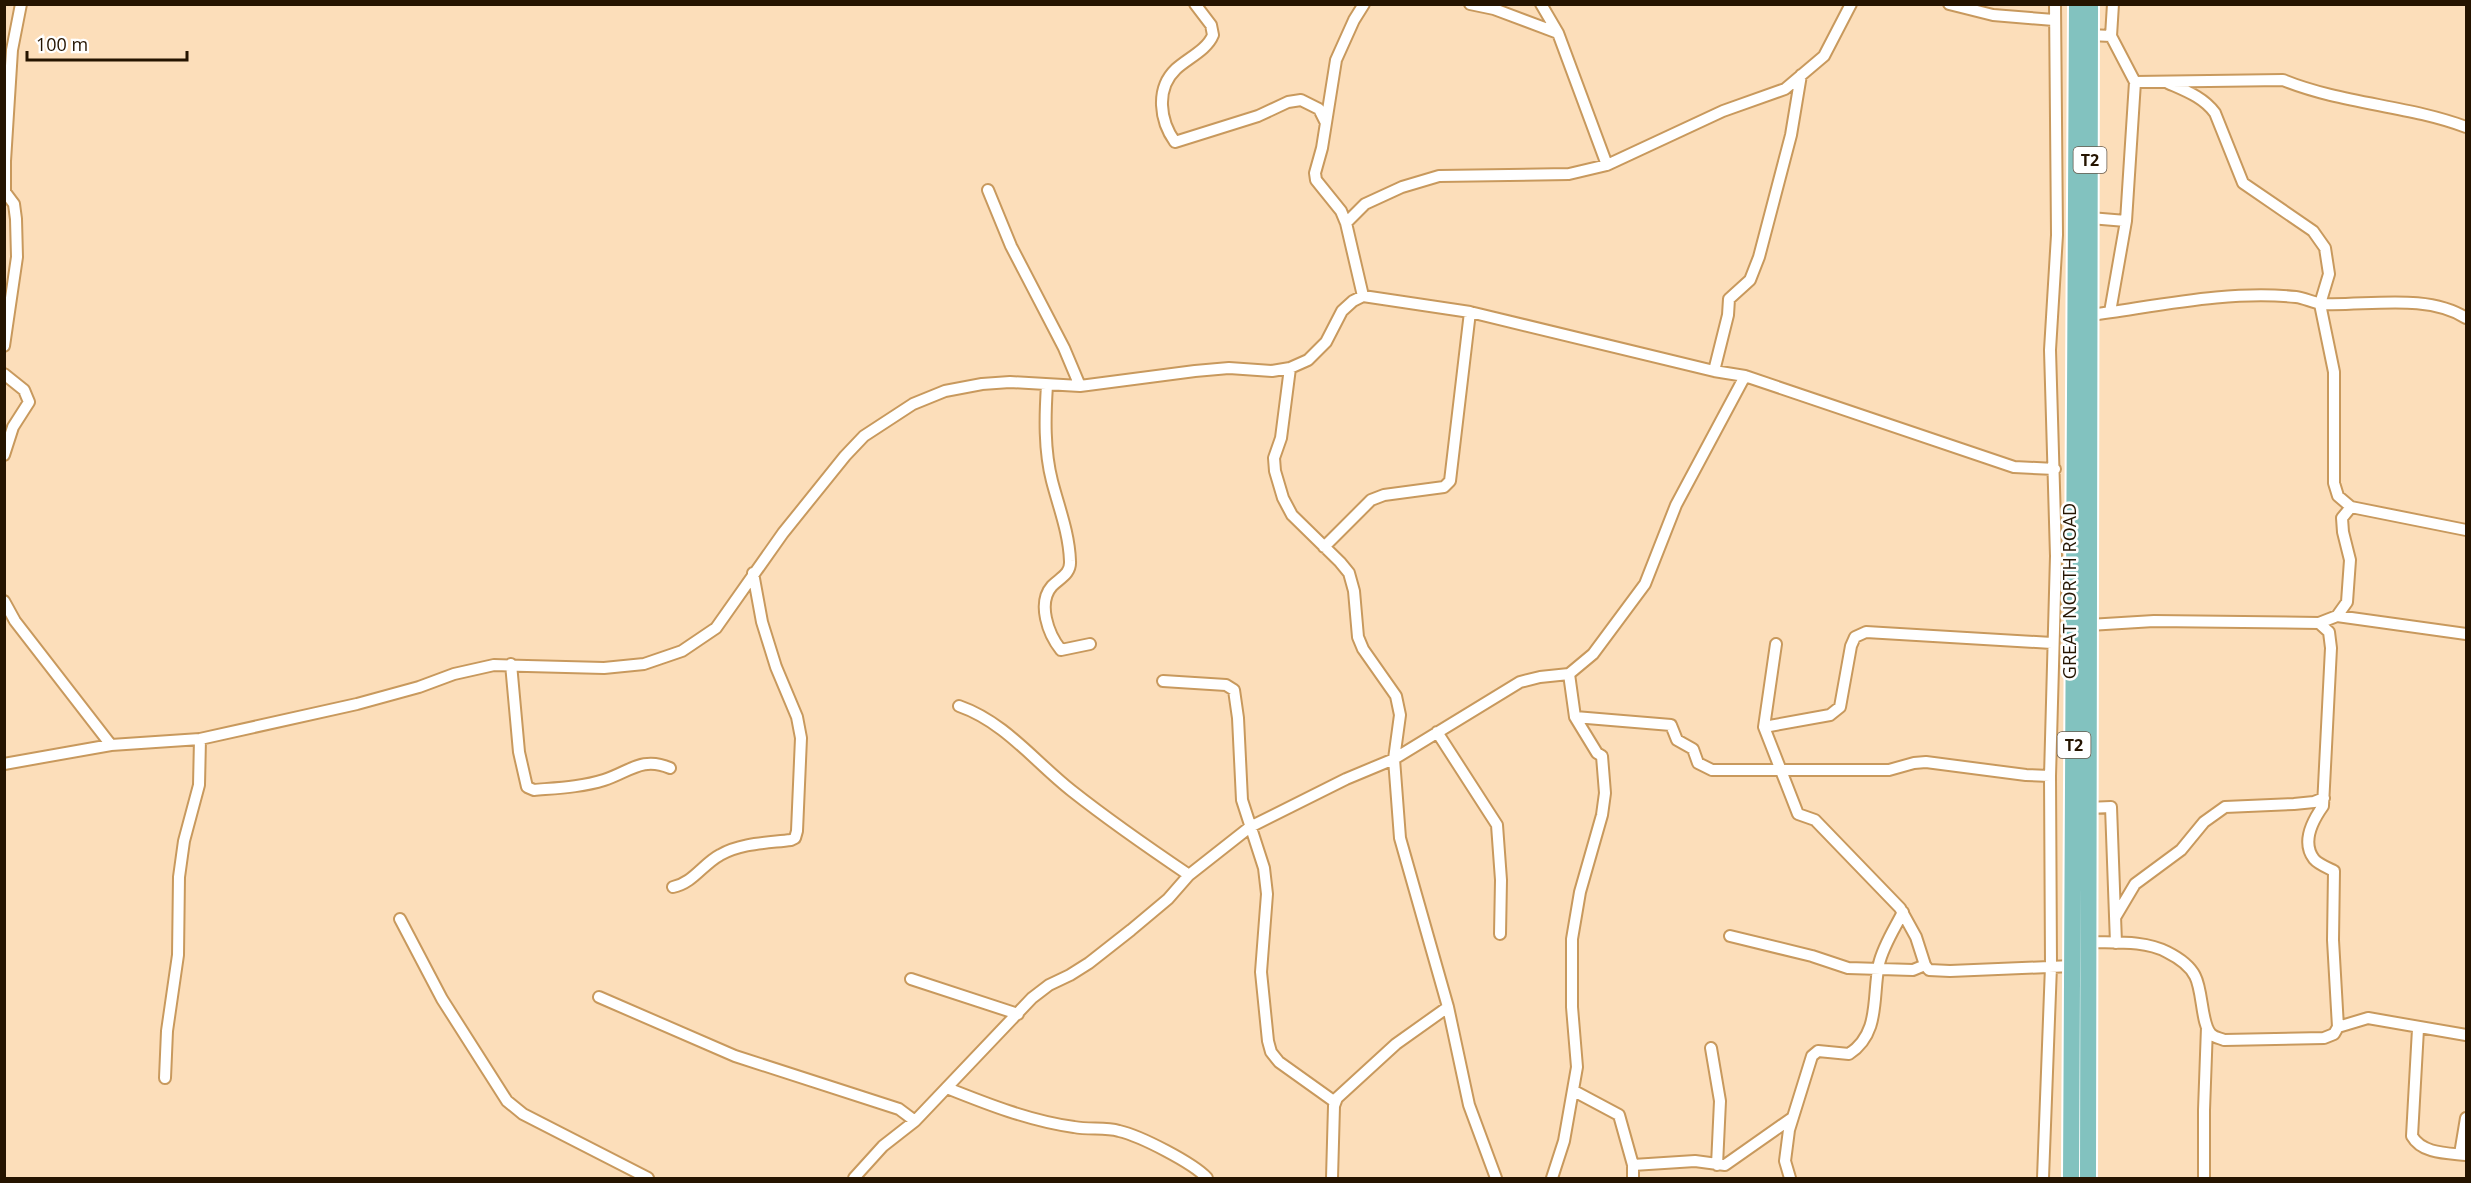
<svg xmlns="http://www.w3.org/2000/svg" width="2471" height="1183" font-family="'Open Sans',sans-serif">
  <rect width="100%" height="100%" fill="#fcdeba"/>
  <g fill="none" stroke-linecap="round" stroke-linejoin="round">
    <g stroke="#c8995d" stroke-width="14">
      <path id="street" d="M 1195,4 L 1211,25 L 1213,35 C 1207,50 1188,58 1176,69 C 1155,89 1160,121 1175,142 L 1258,116 L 1288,102 L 1301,100 L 1319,109 L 1326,123
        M 1470,4 L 1494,9 L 1558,33
        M 1541,4 L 1558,33 L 1607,165
        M 1949,4 L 1993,15 L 2054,20
        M 2090,35 L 2111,36 L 2113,4
        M 2135,82 L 2283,80 C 2342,104 2407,105 2466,127
        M 2168,83 C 2186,91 2203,97 2215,113 L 2243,183 L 2313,231 L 2325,248 L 2329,274 L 2320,304 L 2334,372 L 2334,483 L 2338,496 L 2351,507 L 2466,530
        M 988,190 L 1011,246 L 1064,348 L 1080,386
        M 2090,218 L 2126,221
        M 1346,223 L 1365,204 L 1402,187 L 1439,176 L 1569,174 L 1607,165 L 1723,111 L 1785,89 L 1824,56 L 1851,4
        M 1363,296 L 1346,223 L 1341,211 L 1316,180 L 1315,173 L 1322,148 L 1336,60 L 1354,20 L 1364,4
        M 2110,312 L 2126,221 L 2135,82 L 2111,36
        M 2091,315 C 2158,306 2228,290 2296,297 C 2305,298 2313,303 2323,304 C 2367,306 2427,293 2466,318
        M 4,346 L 17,257 L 16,219 L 14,204 L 5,192 L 5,161 L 12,50 L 21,4
        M 1290,368 L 1281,438 L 1274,458 L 1275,471 L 1283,498 L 1292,515 L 1340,562 L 1349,573 L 1354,591 L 1358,637 L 1363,649 L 1396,696 L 1400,715 L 1394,759 L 1400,838 L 1448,1007 L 1469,1105 L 1496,1178
        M 1714,371 L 1728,315 L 1729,299 L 1750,280 L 1759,257 L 1791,135 L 1801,75
        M 4,374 L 24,390 L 29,402 L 13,427 L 4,455
        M 1047,385 C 1045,416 1044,450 1052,481 C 1059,508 1069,533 1070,561 C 1071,574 1060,578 1052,586 C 1037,603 1048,634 1061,650 L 1090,644
        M 1324,547 L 1371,500 L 1384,495 L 1444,487 L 1450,481 L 1470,312
        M 4,601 L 15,621 L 111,745
        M 2337,616 L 2347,602 L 2350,560 L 2343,532 L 2342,518 L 2351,507
        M 2319,623 L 2329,632 L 2331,648 L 2323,806 C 2313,820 2301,842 2314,859 C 2318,864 2328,868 2334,871 L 2333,940 L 2338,1027
        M 2089,625 L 2154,621 L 2319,623 L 2337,616 L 2466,634
        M 511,664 L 519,752 L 527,787 L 534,790 C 557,788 582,787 604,780 C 629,772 642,756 670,768
        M 1163,681 L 1226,685 L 1234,690 L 1238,718 L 1242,800 L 1264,868 L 1267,894 L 1261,972 L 1268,1041 L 1271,1052 L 1279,1062 L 1335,1102
        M 959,706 C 1005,722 1035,762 1072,791 C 1110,821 1149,848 1189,875
        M 1575,717 L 1671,725 L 1677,740 L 1693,749 L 1698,763 L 1712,770 L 1889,770 L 1914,763 L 1926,762 L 2026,775 L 2050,776
        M 1764,727 L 1776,644
        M 1437,732 L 1497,825 L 1501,880 L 1500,934
        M 4,764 L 111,745 L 200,739 L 357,704 L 419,687 L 454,674 L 494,665 L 604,668 L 644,664 L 682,651 L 716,628 L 783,533 L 845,456 L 864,436 L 913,404 L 945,391 L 982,384 L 1010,382 L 1080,386 L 1195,371 L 1229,368 L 1272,371 L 1290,368 L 1308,360 L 1326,342 L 1342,311 L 1353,301 L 1363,296 L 1470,312 L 1714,371 L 1745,376 L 2014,467 L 2055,469
        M 2087,808 L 2111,807 L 2116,943
        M 673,887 C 693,883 703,864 720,855 C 741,843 767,843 791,840 L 795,838 L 797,831 L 801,738 L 797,717 L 776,667 L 762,622 L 753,573
        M 2116,916 L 2135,884 L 2181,850 L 2204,822 L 2225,807 L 2294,804 L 2314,802 L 2324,798
        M 400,919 L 442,999 L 507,1101 L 523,1114 L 648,1178
        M 1730,936 L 1812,956 L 1848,968 L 1913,970 L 1925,965 L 1929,970 L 1950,971 L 2072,966
        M 2088,942 C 2114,943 2144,940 2167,952 C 2177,957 2190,966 2195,976 C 2203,991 2201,1024 2211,1034 C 2215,1038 2220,1038 2224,1040 L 2324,1038 L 2334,1034 L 2338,1027 L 2368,1018 L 2466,1035
        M 1925,965 L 1916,937 L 1900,908 L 1815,820 L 1798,814 L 1764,727 L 1830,715 L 1840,707 L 1851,646 L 1855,637 L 1866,632 L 2052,643
        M 911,979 L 1018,1014
        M 599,997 L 735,1056 L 899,1109 L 915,1121
        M 2418,1029 L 2412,1136 C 2422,1154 2448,1153 2466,1155
        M 1711,1048 L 1720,1101 L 1717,1165
        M 165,1078 L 167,1031 L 178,955 L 179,877 L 184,841 L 199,785 L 200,739
        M 947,1088 C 987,1104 1030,1121 1074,1127 C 1089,1130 1105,1127 1119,1131 C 1141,1136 1193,1163 1207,1178
        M 1574,1091 L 1619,1115 L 1633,1165 L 1633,1178
        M 2460,1154 L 2466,1118
        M 1633,1165 L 1695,1161 L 1725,1165 L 1792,1118
        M 854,1178 L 883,1146 L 915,1121 L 1032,998 L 1049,985 L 1070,975 L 1089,963 L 1131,930 L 1168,899 L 1189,875 L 1250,827 L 1346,779 L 1394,759 L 1520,682 L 1540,677 L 1569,674 L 1593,654 L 1645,584 L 1676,505 L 1745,376
        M 1332,1178 L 1334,1106 L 1337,1098 L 1396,1044 L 1448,1007
        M 1552,1178 L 1564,1141 L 1577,1067 L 1572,1007 L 1572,939 L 1580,892 L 1602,815 L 1605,793 L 1602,756 L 1597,753 L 1575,717 L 1569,674
        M 1790,1178 L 1785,1161 L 1789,1130 L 1812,1056 L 1818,1051 L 1849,1054 C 1881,1033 1872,996 1879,964 C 1883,946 1895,928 1903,912
        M 2043,1178 L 2051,966 L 2050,776 L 2056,556 L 2050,350 L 2057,235 L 2055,4
        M 2204,1178 L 2204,1110 L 2207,1027"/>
    </g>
    <g stroke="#fff" stroke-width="20">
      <path id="primary" d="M 2071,1178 L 2077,4
        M 2088,1178 L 2090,4"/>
    </g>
    <use href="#street" stroke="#fff" stroke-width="10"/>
    <use href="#primary" stroke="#82c2bf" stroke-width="16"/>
  </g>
  <g text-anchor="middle" stroke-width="5" stroke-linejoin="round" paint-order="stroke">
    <g fill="#fff" stroke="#665a4c" stroke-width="1.5">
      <rect x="2073.5" y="147" width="33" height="26" rx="4.5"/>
      <rect x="2057.5" y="732" width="33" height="26" rx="4.5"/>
    </g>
    <g font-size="16" font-weight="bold" fill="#251400">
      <text x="2090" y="166">T2</text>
      <text x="2074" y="751">T2</text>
    </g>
    <g font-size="18" fill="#251400" stroke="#fff">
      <text transform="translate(2070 591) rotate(-90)" y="6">GREAT NORTH ROAD</text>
    </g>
  </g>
  <rect width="2471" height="1183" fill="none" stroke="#251400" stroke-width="12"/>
  <path d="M27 51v9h160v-9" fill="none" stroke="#251400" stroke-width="3"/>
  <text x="36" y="51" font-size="18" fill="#251400" stroke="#ffffff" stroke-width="4.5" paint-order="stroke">100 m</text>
</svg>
